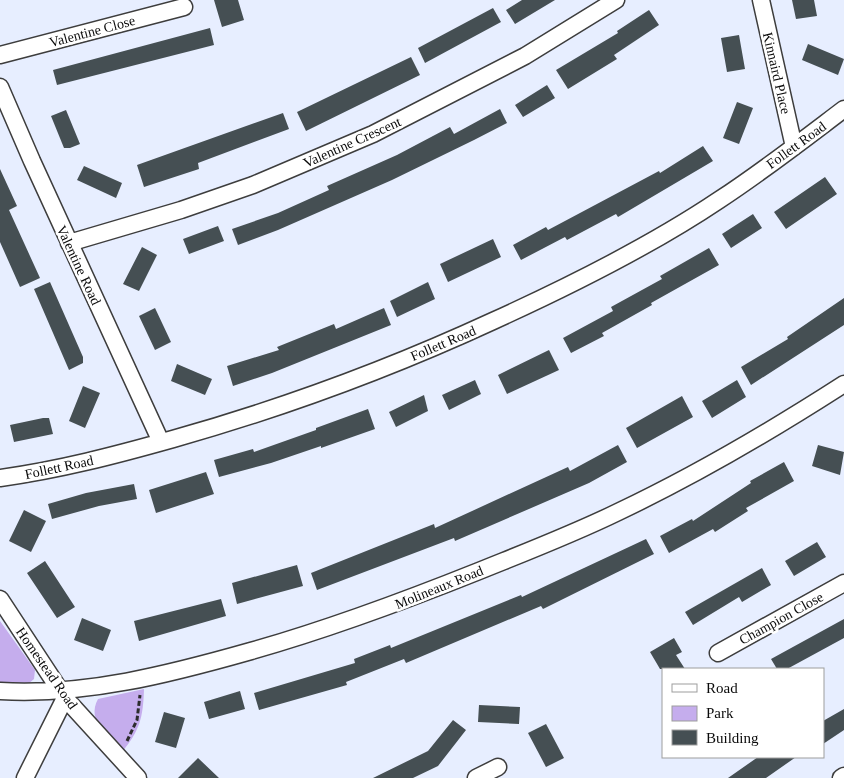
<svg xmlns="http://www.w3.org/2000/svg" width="844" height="778" font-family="'Times New Roman',serif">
  <rect width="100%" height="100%" fill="#e7eeff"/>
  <path fill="#c5aded" d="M 0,621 L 35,670 L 34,679 L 28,684 L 0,682 Z
    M 144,689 C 143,718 140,730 122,752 C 108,736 86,721 98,699 Z"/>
  <path fill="#454f53" d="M 214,0 L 238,0 L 244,20 L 222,27 Z
    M 522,0 L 555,0 L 515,24 L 506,10 Z
    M 792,0 L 814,0 L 817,16 L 796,19 Z
    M 493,8 L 501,22 L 425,63 L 418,48 Z
    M 649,10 L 659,25 L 614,55 L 617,59 L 568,89 L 556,70 L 618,33 L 617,31 Z
    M 210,28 L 214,45 L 57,85 L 53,70 Z
    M 739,35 L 745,69 L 727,72 L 721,38 Z
    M 808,44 L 844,59 L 838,75 L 802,60 Z
    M 411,57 L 420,75 L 306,131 L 297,112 Z
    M 547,85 L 555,98 L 523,117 L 515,105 Z
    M 737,102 L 753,108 L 739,144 L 723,138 Z
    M 500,109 L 507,123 L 474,140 L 392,180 L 278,230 L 238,245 L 232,229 L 278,213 L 329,190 L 327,186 L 397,155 L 450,127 L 454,134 Z
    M 66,110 L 80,144 L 70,148 L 64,148 L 51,116 Z
    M 283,113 L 289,129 L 198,163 L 199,169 L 144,187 L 137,165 Z
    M 703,146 L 713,161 L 618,217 L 616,214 L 567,240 L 565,237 L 521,260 L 513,245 L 546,227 L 548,230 L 659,171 L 660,173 Z
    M 84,166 L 122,183 L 116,198 L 77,180 Z
    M 0,169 L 17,206 L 9,210 L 40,278 L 20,287 L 0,242 Z
    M 825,177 L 837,194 L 786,229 L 774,212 Z
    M 753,214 L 762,228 L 731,248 L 722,234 Z
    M 218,226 L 224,241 L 189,254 L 183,239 Z
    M 493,239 L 501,257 L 448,282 L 440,264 Z
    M 142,247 L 157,255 L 139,291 L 123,284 Z
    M 709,248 L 719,265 L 651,303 L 652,305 L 602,333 L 604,336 L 571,353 L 563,338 L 613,311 L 611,307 L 662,279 L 660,276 Z
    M 50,282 L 83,357 L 83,363 L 69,370 L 34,289 Z
    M 428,282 L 435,299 L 397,317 L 390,301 Z
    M 844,298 L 844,325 L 751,385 L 741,367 L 788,339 L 787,337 Z
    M 155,308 L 171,342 L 155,350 L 139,316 Z
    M 384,308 L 391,325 L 272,373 L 233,386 L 227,366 L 279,350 L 277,347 L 334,324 L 336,329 Z
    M 549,350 L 559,370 L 507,394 L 498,375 Z
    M 177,364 L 212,379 L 205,395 L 171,381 Z
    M 475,380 L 481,394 L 449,410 L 442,395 Z
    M 737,380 L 746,397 L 712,418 L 702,401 Z
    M 83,386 L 100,393 L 85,428 L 69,421 Z
    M 424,395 L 428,411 L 396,427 L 389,412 Z
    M 682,396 L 693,417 L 637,448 L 626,428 Z
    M 368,409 L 375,429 L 321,448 L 321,446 L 271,463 L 219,477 L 214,460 L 253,449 L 254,452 L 316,430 L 316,428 Z
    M 43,418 L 49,418 L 53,434 L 14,442 L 10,425 Z
    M 618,445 L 627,462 L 589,483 L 455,541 L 454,538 L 317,590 L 311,573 L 434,524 L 435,528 L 568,467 L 570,471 Z
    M 818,445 L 844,452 L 840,475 L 812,466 Z
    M 784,462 L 794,481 L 746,508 L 748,511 L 715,532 L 713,529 L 669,553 L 660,536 L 692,519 L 693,521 L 751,483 L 750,481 Z
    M 206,472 L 214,494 L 156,513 L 149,490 Z
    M 134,484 L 137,499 L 99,506 L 52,519 L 48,504 L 86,493 Z
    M 24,510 L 46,521 L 31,552 L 9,541 Z
    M 646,539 L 654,554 L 543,609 L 541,606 L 406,663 L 404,659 L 346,682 L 347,685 L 259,710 L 254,693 L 355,663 L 354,659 L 390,645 L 391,648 L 521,595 L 522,597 Z
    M 817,542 L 826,557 L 794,576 L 785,561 Z
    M 45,561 L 75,607 L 57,618 L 27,573 Z
    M 297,565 L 303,586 L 237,604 L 232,583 Z
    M 762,568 L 771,585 L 742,602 L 739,597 L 693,625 L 685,612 Z
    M 221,599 L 226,616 L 139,641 L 134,621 Z
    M 82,618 L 111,630 L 103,651 L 74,640 Z
    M 844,619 L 844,638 L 787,669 L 777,669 L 771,659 Z
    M 674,638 L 682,652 L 676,655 L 685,669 L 660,669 L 650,652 Z
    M 240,691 L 245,709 L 209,719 L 204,702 Z
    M 479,705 L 520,707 L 519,724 L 478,722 Z
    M 844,709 L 844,730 L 823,744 L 823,721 Z
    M 164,712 L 185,718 L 176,748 L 155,742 Z
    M 453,720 L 466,730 L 438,766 L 413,778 L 373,778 L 428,751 Z
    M 546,724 L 564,758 L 546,767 L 528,733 Z
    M 758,757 L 796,757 L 766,778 L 728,778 Z
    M 198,758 L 219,778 L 178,778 Z"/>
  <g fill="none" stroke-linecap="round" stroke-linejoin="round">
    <g stroke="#3d3d3d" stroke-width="19">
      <path id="minor" d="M 761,0 L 794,147
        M 0,55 L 184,7
        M 0,87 L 32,161 L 161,442
        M 69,243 L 181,210 L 253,185 L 373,134 L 525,56 L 616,0
        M 0,478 C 59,470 116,455 173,439 C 283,408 389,369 493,321 C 570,286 649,247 719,200 C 762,172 803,140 844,109
        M 0,599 L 65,698 L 138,778
        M 718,653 L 844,583
        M 0,691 C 85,696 170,674 251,651 C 329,629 404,601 479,571 C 526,552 573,534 618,512 C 696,475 771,431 844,384
        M 25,778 L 65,698
        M 476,778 L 498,767
        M 841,778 L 844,776"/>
    </g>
    <path stroke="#2c2c2c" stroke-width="3" stroke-dasharray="5 2.5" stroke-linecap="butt" d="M 127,741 L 137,720 L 140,695"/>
    <use href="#minor" stroke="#fff" stroke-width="16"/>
  </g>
  <g text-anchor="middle" stroke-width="5" stroke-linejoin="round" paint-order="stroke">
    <g font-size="14" fill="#0a0a0a" stroke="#fff">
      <text transform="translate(92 31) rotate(-15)" y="5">Valentine Close</text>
      <text transform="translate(777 73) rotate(77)" y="5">Kinnaird Place</text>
      <text transform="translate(352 142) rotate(-24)" y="5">Valentine Crescent</text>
      <text transform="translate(796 145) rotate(-36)" y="5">Follett Road</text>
      <text transform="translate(79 265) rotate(65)" y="5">Valentine Road</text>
      <text transform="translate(443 343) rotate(-23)" y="5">Follett Road</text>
      <text transform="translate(59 467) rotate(-12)" y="5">Follett Road</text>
      <text transform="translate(439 587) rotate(-22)" y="5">Molineaux Road</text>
      <text transform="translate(781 618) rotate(-29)" y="5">Champion Close</text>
      <text transform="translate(47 668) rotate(55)" y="5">Homestead Road</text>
    </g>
  </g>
  <rect x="662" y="668" width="162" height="90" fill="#ffffff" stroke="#9d9d9d"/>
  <rect x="672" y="684" width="25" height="8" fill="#ffffff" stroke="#9d9d9d"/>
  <text x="706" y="693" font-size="15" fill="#0a0a0a">Road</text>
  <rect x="672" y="706" width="25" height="15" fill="#c5aded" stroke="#9d9d9d"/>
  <text x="706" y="718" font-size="15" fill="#0a0a0a">Park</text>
  <rect x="672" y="730" width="25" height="15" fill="#454f53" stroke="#9d9d9d"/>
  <text x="706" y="743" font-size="15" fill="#0a0a0a">Building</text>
</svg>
